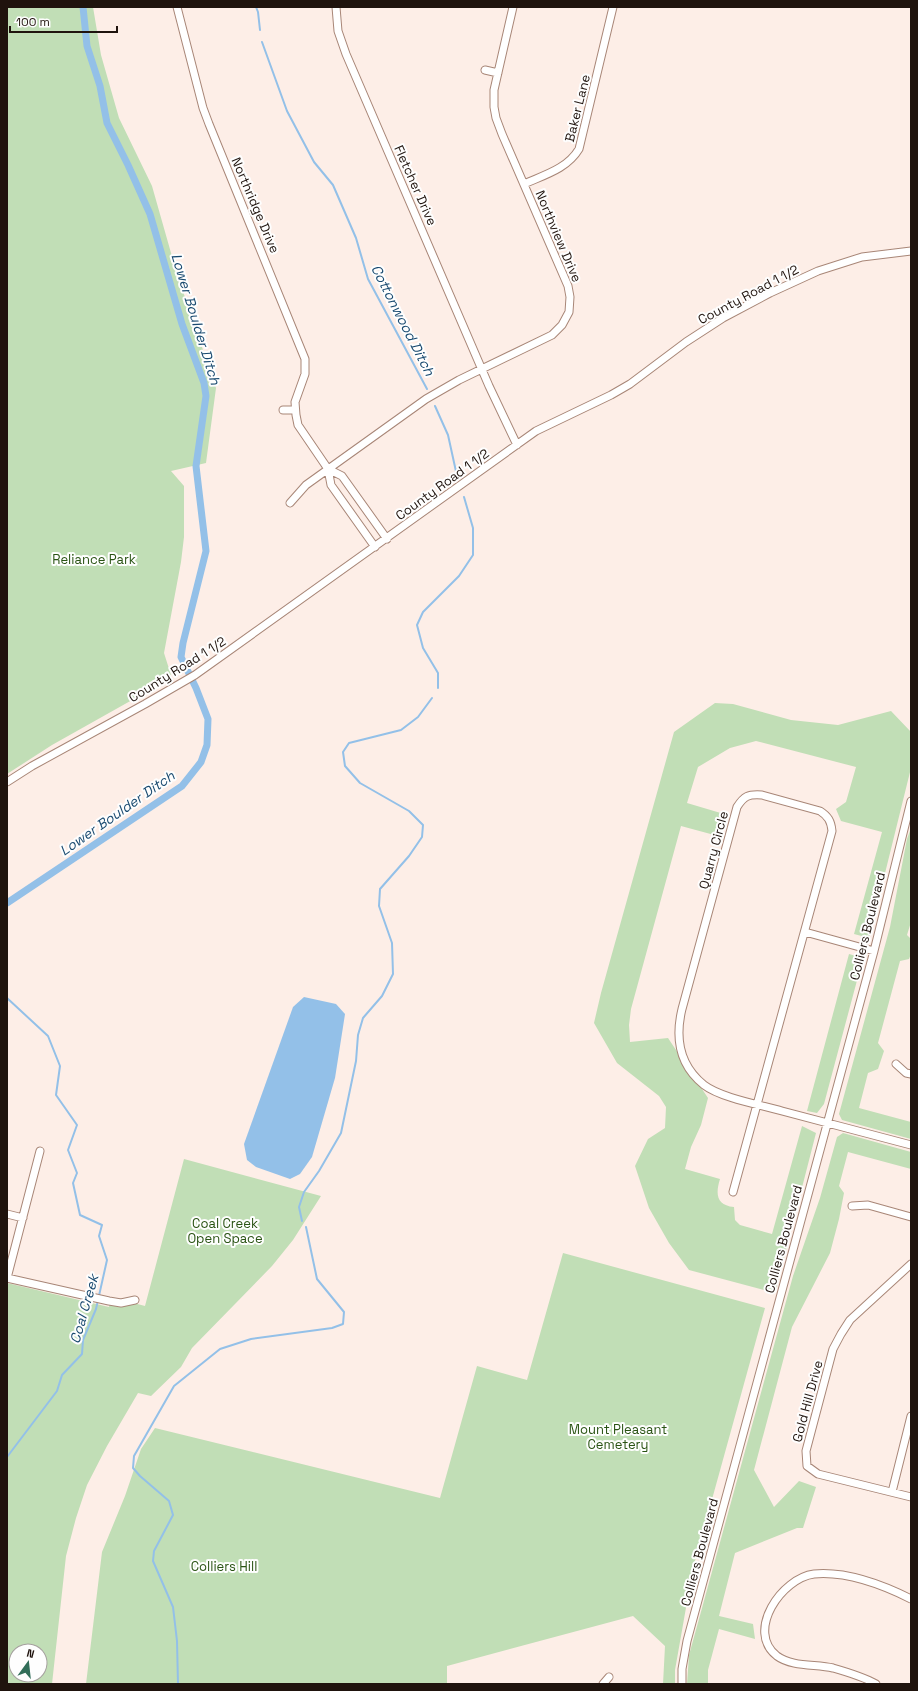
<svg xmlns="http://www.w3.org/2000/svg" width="918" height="1691" font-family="'Space Grotesk',sans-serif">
  <rect width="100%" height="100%" fill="#fdeee7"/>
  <path fill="#c1deb6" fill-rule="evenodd" d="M 7,7 L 93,7 L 101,55 L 119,118 L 152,186 L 177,274 L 216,388 L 206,463 L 171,471 L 184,486 L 184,537 L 181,562 L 164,653 L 171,675 L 157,686 L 52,745 L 7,774 Z
    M 715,703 L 733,704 L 791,720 L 838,725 L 891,711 L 911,732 L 911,768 L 869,938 L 854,934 L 882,832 L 841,821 L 836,809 L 846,802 L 856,767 L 756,741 L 730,748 L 698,767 L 687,803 L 724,814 L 718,836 L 681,826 L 631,1009 L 629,1025 L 630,1042 L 668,1038 L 708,1098 L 701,1125 L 691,1147 L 685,1169 L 720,1179 C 715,1195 717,1205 734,1207 L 735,1220 L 740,1225 L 772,1234 L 802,1126 L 816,1133 L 775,1293 L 689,1270 L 669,1243 L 649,1208 L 635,1166 L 648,1139 L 665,1128 L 666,1107 L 659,1096 L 617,1063 L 594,1023 L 601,993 L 674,732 Z
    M 911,828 L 911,922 L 907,935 L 911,939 L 911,954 L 909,959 L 900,961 L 878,1043 L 884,1051 L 878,1069 L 868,1073 L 859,1108 L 911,1122 L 911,1139 L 842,1120 L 839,1114 L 890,927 L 907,839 Z
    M 849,954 L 863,958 L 824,1104 L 817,1113 L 807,1111 Z
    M 843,1133 L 911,1152 L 911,1169 L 848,1152 L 839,1186 L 844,1193 L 839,1219 L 830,1253 L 792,1327 L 754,1470 L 774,1507 L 799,1481 L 816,1487 L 803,1528 L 797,1528 L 735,1553 L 719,1616 L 753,1624 L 755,1639 L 719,1629 L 708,1670 L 708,1684 L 687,1684 L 689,1655 L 699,1619 L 793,1276 L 820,1198 L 837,1137 Z
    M 184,1159 L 321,1196 L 293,1240 L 272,1266 L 192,1348 L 181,1367 L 151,1396 L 138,1393 L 107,1446 L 87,1485 L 76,1518 L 66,1556 L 52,1684 L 7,1684 L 7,1283 L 109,1307 L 111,1297 L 145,1306 ZM 16,1651 L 40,1651 L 40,1675 L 16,1675 Z
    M 563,1253 L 765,1308 L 693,1568 L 675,1670 L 675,1684 L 663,1684 L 665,1646 L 633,1616 L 447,1666 L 447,1684 L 86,1684 L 102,1552 L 125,1496 L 141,1449 L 155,1428 L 440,1498 L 477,1366 L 527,1380 Z"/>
  <path fill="#93c0e8" d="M 304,997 L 336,1004 L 345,1014 L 335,1078 L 312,1157 L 300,1174 L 290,1179 L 256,1167 L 247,1160 L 244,1144 L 293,1007 Z"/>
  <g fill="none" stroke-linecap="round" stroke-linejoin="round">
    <path stroke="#93c0e8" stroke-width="2" d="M 256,7 L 258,12 L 260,30
      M 262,42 L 287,111 L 314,162 L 333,185 L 356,238 L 368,279 L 427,389
      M 435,406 L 448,435 L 457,476
      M 438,688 L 438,673 L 423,648 L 417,625 L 423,612 L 459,576 L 473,555 L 473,528 L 464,497
      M 7,998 L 48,1036 L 60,1066 L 56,1095 L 77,1125 L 68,1150 L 77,1173 L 73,1183 L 80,1215 L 102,1225 L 99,1236 L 107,1260 L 96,1309 L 83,1340 L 82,1354 L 62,1375 L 57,1391 L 7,1457
      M 302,1221 L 299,1207 L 304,1192 L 319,1171 L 341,1133 L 356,1061 L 358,1035 L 363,1018 L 382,996 L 393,974 L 392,943 L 379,906 L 380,889 L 409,856 L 422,837 L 423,825 L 409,811 L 360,783 L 345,766 L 343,752 L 349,743 L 401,730 L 418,717 L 432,698
      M 178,1684 L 177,1641 L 173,1607 L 153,1561 L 154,1551 L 173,1515 L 169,1501 L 140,1476 L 133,1468 L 134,1456 L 174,1386 L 220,1349 L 251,1339 L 332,1328 L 343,1324 L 344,1312 L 317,1279 L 306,1227"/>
    <path stroke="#93c0e8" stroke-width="7" d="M 7,903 L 182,786 L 201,762 L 207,745 L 208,719 L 196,688 L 181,657 L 183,643 L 206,551 L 196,466 L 206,396 L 204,383 L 182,324 L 150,214 L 128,165 L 107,123 L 100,86 L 87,46 L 83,7"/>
    <g stroke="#a88677" stroke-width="9">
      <path id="minor" d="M 177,7 L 203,108 L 209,124 L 305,359 L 305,374 L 295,402 L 296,415 L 298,425 L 328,469 L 331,485 L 375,547
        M 336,7 L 338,31 L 346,54 L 489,386 L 517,445
        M 485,70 L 498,73
        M 524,184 C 544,175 567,169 579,149 L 613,7
        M 283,410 L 295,410
        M 328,469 L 342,476 L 387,539
        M 290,503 L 306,485 L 426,399 L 459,380 L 552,335 L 562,325 L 569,312 L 570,297 L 568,286 L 502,134 L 496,118 L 494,107 L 494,90 L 513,7
        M 7,782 L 32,766 L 145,704 L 195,675 L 536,431 L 611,395 L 630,384 L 686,342 L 723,318 L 770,293 L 818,271 L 862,257 L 911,251
        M 805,932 L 874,951
        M 896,1064 L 906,1073 L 911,1074
        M 733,1192 L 832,831 C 831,821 828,816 820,811 L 762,795 C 748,794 744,796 737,807 L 682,1009 C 675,1038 679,1065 704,1085 C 721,1098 761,1105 782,1111 C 825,1122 868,1134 911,1145
        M 852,1206 L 868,1205 L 911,1217
        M 7,1214 L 23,1218
        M 911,1264 L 850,1320 L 841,1334 L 833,1349 L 806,1451 L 807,1466 L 818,1474 L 911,1497
        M 7,1278 L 40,1151
        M 7,1278 L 109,1301 L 121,1303 L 135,1300
        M 892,1492 L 911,1416
        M 603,1684 L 609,1677
        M 682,1684 L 682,1669 L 687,1641 L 874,951 L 911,801
        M 876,1684 C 864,1677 847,1672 833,1668 C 816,1664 792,1667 777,1656 C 745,1631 782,1578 814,1574 C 846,1571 883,1585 911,1599"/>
    </g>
    <use href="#minor" stroke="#fff" stroke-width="7"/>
  </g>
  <g text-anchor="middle" stroke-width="4" stroke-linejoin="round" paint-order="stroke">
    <g font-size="13" fill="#1f130d" stroke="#fefefe">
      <text transform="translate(577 108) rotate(-76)" y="5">Baker Lane</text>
      <text transform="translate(416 185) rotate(66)" y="5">Fletcher Drive</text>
      <text transform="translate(256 205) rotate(67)" y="5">Northridge Drive</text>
      <text transform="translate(559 236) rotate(67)" y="5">Northview Drive</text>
      <text transform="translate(748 294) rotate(-28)" y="5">County Road 1 1/2</text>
      <text transform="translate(442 484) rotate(-36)" y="5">County Road 1 1/2</text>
      <text transform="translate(177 669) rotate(-32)" y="5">County Road 1 1/2</text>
      <text transform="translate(713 850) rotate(-75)" y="5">Quarry Circle</text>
      <text transform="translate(867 926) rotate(-76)" y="5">Colliers Boulevard</text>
      <text transform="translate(783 1239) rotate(-75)" y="5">Colliers Boulevard</text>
      <text transform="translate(807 1401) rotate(-75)" y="5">Gold Hill Drive</text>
      <text transform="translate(699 1552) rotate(-75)" y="5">Colliers Boulevard</text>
    </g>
    <g font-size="13" fill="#295313" stroke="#fefefe">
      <text x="94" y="564">Reliance Park</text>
      <text x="225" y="1228">Coal Creek<tspan x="225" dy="15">Open Space</tspan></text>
      <text x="618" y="1434">Mount Pleasant<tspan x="618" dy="15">Cemetery</tspan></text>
      <text x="224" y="1571">Colliers Hill</text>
    </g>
    <g font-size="14" font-style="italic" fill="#18496f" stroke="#fefefe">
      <text transform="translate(196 319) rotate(73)" y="5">Lower Boulder Ditch</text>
      <text transform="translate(403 320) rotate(63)" y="5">Cottonwood Ditch</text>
      <text transform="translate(117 813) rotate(-35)" y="5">Lower Boulder Ditch</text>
      <text transform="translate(84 1309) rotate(-74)" y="5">Coal Creek</text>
    </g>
  </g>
  <rect width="918" height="1691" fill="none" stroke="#1f130d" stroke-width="16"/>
  <g transform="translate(28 1663) rotate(15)"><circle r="19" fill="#fefefe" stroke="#a5a09e"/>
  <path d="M0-3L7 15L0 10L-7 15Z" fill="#326e59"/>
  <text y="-6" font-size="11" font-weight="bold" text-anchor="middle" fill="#1f130d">N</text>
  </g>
  <path d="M10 26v6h107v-6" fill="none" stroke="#1f130d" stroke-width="2"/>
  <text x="16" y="26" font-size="12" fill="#1f130d" stroke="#fefefe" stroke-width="3" paint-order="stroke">100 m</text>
</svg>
